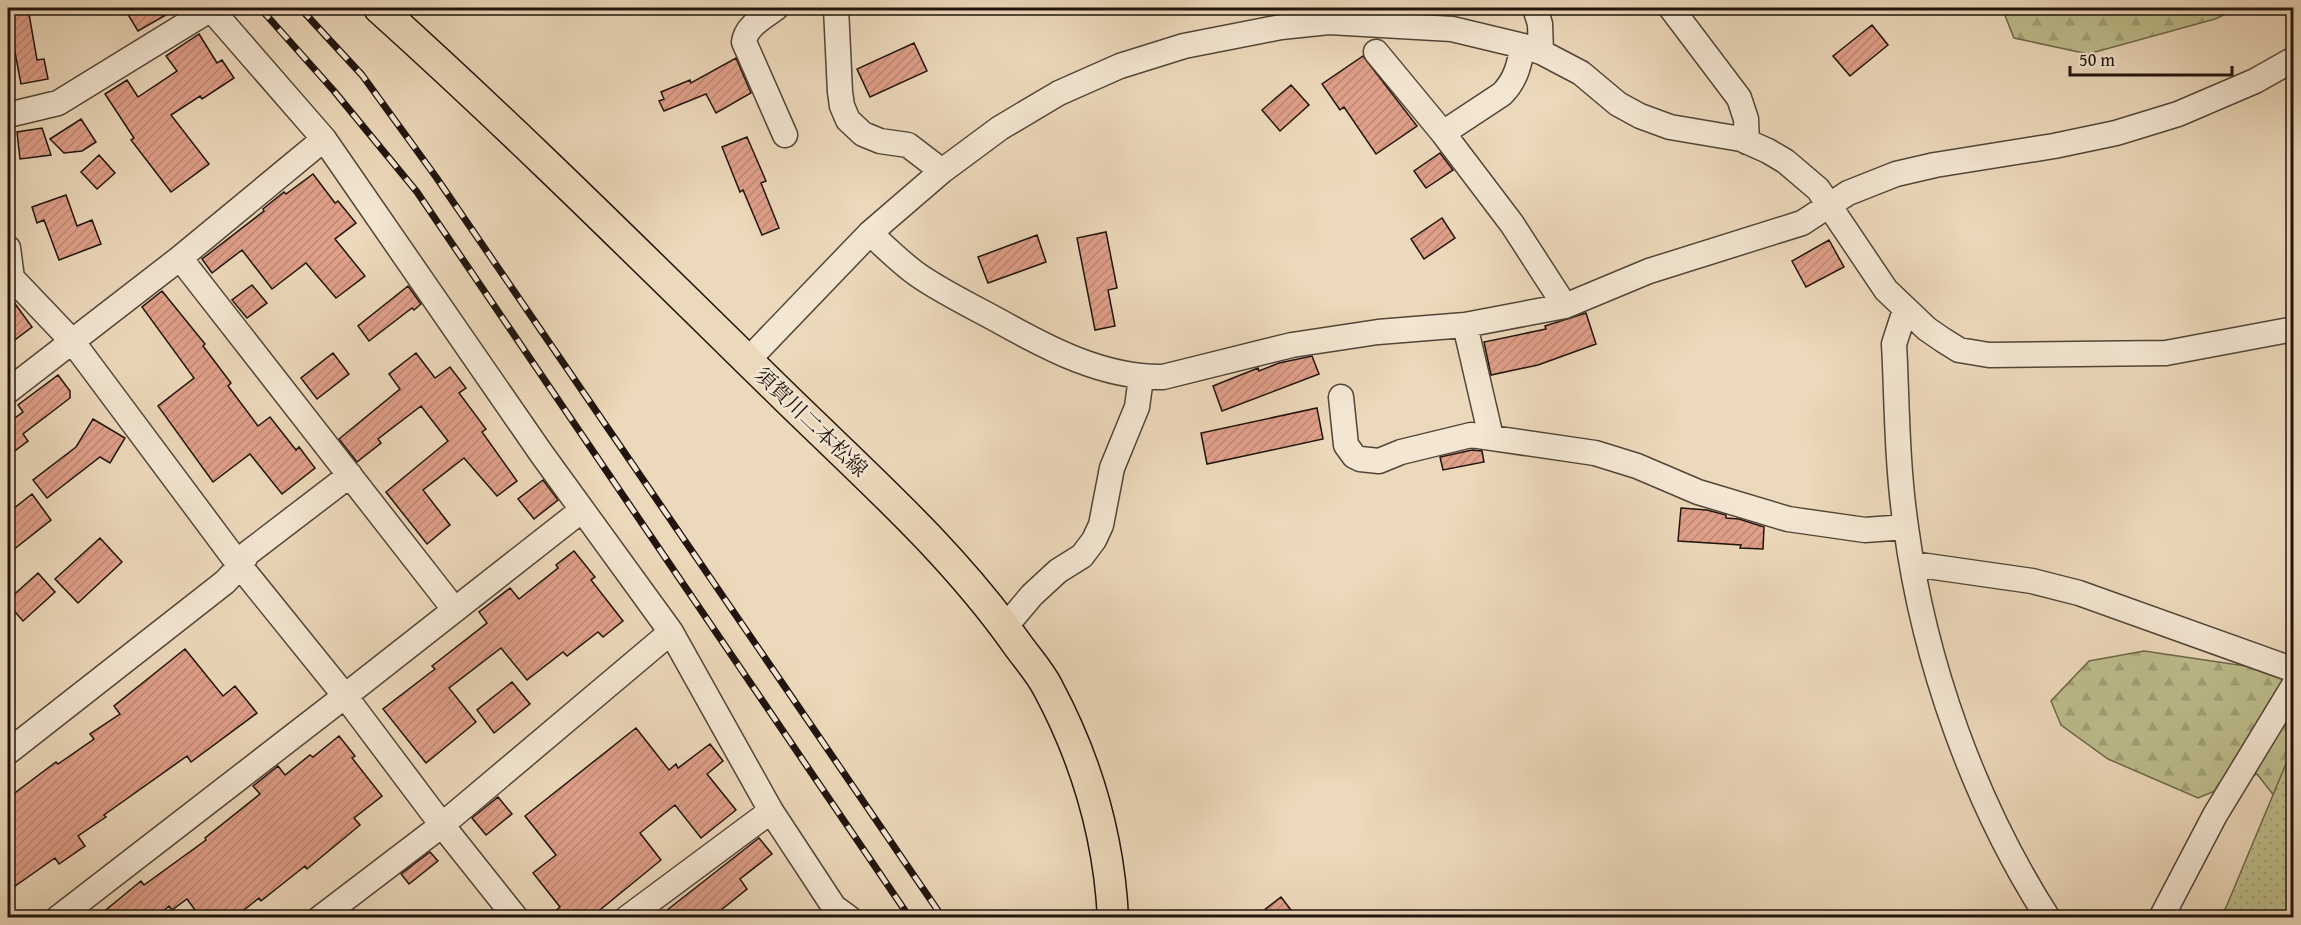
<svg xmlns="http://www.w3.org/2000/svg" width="2301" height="925" font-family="'Gentium Book Plus','Noto Serif JP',serif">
  <defs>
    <pattern id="forest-firs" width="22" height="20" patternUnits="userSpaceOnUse" patternTransform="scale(1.5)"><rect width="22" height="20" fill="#bdbd8c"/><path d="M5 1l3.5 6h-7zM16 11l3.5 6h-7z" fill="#a2a278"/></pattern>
    <pattern id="park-dots" width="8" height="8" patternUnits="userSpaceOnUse" patternTransform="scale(1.5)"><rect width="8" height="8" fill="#bdbd8c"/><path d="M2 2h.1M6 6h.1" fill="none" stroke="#a2a278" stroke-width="1.8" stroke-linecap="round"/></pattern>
    <pattern id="building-hatch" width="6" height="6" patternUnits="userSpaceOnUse" patternTransform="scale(1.5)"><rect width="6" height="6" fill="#df9f89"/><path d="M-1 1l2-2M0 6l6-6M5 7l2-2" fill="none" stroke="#bf8875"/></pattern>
  </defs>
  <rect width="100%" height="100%" fill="#ecd8ba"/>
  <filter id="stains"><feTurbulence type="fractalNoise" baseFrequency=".00333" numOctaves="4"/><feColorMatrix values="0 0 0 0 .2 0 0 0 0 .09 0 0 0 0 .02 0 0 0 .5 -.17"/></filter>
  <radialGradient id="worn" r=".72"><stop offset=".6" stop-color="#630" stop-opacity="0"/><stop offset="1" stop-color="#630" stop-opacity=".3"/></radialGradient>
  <path fill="url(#forest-firs)" stroke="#6e684c" stroke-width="1.5" d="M 2002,8 L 2239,8 L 2215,19 L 2088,54 L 2014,38 Z
    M 2144,651 L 2293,673 L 2293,820 L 2257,774 L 2198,798 L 2108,759 L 2061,725 L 2051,701 L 2089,661 Z"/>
  <path fill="url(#park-dots)" stroke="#6e684c" stroke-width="1.5" d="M 2293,747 L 2293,917 L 2221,917 L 2227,905 Z"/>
  <path fill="url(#building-hatch)" stroke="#20140d" stroke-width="1.5" d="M 8,8 L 28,8 L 37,60 L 44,59 L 48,79 L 21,84 L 14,47 L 8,49 Z
    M 124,8 L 178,8 L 138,31 Z
    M 1872,25 L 1888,45 L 1850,76 L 1833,56 Z
    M 199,34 L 217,63 L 222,60 L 234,78 L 202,99 L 200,96 L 171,115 L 209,164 L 171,192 L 131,140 L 134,138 L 105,94 L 127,80 L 138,97 L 177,71 L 166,56 Z
    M 914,43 L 927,71 L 870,97 L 857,69 Z
    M 1363,56 L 1417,126 L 1376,154 L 1344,107 L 1340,110 L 1322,84 Z
    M 736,58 L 751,93 L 716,113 L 706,94 L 664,111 L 659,101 L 664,99 L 661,92 L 690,80 L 691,83 Z
    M 1291,85 L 1309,105 L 1280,131 L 1262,110 Z
    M 81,119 L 96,142 L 82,151 L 64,153 L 50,139 Z
    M 42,128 L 51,155 L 20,159 L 17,132 Z
    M 747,137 L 766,181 L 761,183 L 779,228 L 762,235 L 743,190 L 740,192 L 722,147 Z
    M 1440,153 L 1453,170 L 1426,188 L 1414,171 Z
    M 99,155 L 115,173 L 97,189 L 81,172 Z
    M 313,174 L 335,203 L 338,201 L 356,223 L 335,239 L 365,276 L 336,298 L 306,263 L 272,289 L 242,250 L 212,273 L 202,259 L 264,211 L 263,209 L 284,192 L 286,194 Z
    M 66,195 L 77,226 L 92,220 L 101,244 L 59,260 L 44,220 L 37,223 L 32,207 Z
    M 1442,218 L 1455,238 L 1424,259 L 1411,239 Z
    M 1106,232 L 1117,288 L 1108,290 L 1115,326 L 1095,330 L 1077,238 Z
    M 1037,235 L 1046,262 L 988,283 L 978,257 Z
    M 1829,240 L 1844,267 L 1806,287 L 1792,261 Z
    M 252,285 L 267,303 L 247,318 L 232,300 Z
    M 408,286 L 421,304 L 414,310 L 412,308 L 369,341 L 358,326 Z
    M 162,291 L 205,344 L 203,346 L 231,383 L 228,386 L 258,426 L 270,417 L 296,450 L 299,447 L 315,468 L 282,494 L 250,454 L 213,482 L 158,406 L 194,378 L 142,307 Z
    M 8,294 L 32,327 L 8,345 Z
    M 1586,313 L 1596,344 L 1538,365 L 1491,375 L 1484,342 L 1546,329 L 1545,326 Z
    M 333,353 L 349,374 L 317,399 L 301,378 Z
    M 416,353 L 435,378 L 450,367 L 466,388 L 459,393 L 486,429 L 482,432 L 517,481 L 497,496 L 464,458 L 423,490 L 450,525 L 427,544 L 386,492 L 448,441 L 421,406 L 378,439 L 381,443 L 357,462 L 339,439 L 400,389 L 389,374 Z
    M 1312,356 L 1319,374 L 1222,411 L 1213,386 L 1258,368 L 1259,371 L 1279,363 Z
    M 58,375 L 70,391 L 70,398 L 23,434 L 28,441 L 8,456 L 8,414 L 12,420 L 23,412 L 18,405 Z
    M 1317,408 L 1323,439 L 1207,464 L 1201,433 Z
    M 93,419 L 125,438 L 110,463 L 100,457 L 47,498 L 33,480 L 76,447 Z
    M 1472,450 L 1482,451 L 1484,462 L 1443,470 L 1440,457 Z
    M 543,480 L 558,500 L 534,519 L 518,499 Z
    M 32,494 L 51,520 L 8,554 L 8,513 Z
    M 1681,508 L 1707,510 L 1726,515 L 1726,518 L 1739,519 L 1764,527 L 1763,549 L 1740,548 L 1741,545 L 1678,541 Z
    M 100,538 L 122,562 L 78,603 L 55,579 Z
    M 574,551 L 595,577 L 591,580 L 623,621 L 603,637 L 598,632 L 567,656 L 563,652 L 527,680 L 501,648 L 449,688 L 476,722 L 426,763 L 383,709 L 435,669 L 432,666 L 487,623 L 479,612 L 510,588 L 519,599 L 558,568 L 556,565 Z
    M 38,573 L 55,592 L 23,621 L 8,604 L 8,600 Z
    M 185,649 L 223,696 L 235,686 L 257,713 L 191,762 L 187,756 L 104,815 L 106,817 L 78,836 L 85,846 L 59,864 L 55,858 L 8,891 L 8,798 L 56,762 L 58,764 L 94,739 L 90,734 L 120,714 L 114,706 Z
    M 512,682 L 530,704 L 494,733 L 477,710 Z
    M 636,728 L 669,770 L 676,764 L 678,768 L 710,744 L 723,761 L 707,774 L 736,810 L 701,838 L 675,805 L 640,833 L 661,860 L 590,918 L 547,918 L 560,907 L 533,873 L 556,855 L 525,816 Z
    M 339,736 L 355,756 L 352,758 L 382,796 L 354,818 L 360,825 L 307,869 L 305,866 L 261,901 L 259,898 L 234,918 L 201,918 L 187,899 L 172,910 L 169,906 L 155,918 L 96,918 L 141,881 L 144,885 L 206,840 L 205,838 L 260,794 L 253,786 L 278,766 L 285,775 L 310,755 L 313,757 Z
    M 498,797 L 512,814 L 486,835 L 472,818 Z
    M 759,838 L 772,854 L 740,879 L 747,889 L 711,918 L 657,918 Z
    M 430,852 L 438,861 L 409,884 L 401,874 Z
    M 1281,897 L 1297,918 L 1254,918 Z"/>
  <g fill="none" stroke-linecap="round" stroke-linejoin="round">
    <g stroke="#534538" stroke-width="27">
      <path id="minor" d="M 210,8 L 324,139 L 541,453 L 671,632 L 771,811 L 834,907 L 849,918
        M 776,8 C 764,17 746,26 744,42 L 785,135
        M 836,8 L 840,92 L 842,106 L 848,120 L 863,134 L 880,141 L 908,145 L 942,171
        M 1535,8 L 1540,24 L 1541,52
        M 1671,8 L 1739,98 L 1746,119 L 1747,142
        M 1376,52 L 1443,133 L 1512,224 L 1565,306
        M 8,115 L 58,103 L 211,9
        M 1443,133 L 1502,94 C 1516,80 1519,65 1523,46
        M 870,233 C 885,247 901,263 918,275 C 944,293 972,306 999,321 C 1049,349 1104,378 1163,377 L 1292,345 L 1378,332 L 1465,325 L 1565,306 L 1649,271 L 1802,223 L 1848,193 L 1896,174 L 1935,165 L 2054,146 L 2116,133 L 2178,114 L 2255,81 L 2294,59
        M 8,248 L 12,278
        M 180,258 L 454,609
        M 8,279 L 12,278 L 72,341 L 240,566 L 345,696 L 442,825 L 516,918
        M 1905,310 L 1894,344 L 1895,364 C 1897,418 1898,474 1906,527 C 1924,662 1974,803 2048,918
        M 1465,325 L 1491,437
        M 748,360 L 870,233 L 942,171 L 1000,128 L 1059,93 L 1120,66 L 1184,46 L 1281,27 L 1329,22 L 1452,29 L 1523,46 L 1541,52 L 1581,73 L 1618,104 L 1640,116 L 1670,127 L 1741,139 L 1768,151 L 1785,161 L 1818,189 L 1886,290 L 1927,329 L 1943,340 L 1959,350 L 1989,355 L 2166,353 L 2294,329
        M 8,391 L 180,258 L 324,139
        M 1341,397 L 1346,445 L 1354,456 L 1360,459 L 1379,461 L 1401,452 L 1471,435 L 1595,453 L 1637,466 L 1698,492 L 1788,519 L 1865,530 L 1906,527
        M 1913,564 L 2032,581 L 2079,593 L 2294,670
        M 1005,627 L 1032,595 L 1058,571 L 1082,556 L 1094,540 L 1101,525 L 1112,468 L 1137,407 L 1141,378
        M 8,752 L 225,582 L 240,566 L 248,553 L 350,475
        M 58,918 L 345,696 L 582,510
        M 320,918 L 442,825 L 671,632
        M 627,918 L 771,811
        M 2161,918 L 2215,815 L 2294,685"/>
    </g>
    <g stroke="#20140d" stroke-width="33">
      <path id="major" d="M 379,8 C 519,134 652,267 787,399 C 867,477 952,552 1017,644 C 1027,658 1040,672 1048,688 C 1086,759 1109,837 1113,918"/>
    </g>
    <use href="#minor" stroke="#f3e6d2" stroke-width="24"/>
    <use href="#major" stroke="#ecd8ba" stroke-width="30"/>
    <g stroke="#20140d" stroke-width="7">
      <path id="rail" d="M 260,8 L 334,91 L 417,192 L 910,918
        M 300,8 L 362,75 L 436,177 L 943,918"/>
    </g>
    <use href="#rail" stroke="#f3e6d2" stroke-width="4.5" stroke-dasharray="14" stroke-linecap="butt"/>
  </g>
  <g text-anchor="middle" stroke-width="5" stroke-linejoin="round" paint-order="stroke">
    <g font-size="21" fill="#20140d" stroke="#f3e6d2">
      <text transform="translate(811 422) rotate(44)" y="7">須賀川二本松線</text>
    </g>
  </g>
  <rect width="2301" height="925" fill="none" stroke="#ecd8ba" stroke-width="30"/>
  <rect x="9" y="9" width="2283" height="907" fill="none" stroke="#20140d" stroke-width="3"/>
  <rect x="15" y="15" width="2271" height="895" fill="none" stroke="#20140d" stroke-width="1.5"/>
  <path d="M2070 66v9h162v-9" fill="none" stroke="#20140d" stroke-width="3"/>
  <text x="2079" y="66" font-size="18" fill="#20140d" stroke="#f3e6d2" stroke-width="4.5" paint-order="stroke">50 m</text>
  <rect width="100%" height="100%" filter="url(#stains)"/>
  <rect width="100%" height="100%" fill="url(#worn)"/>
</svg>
